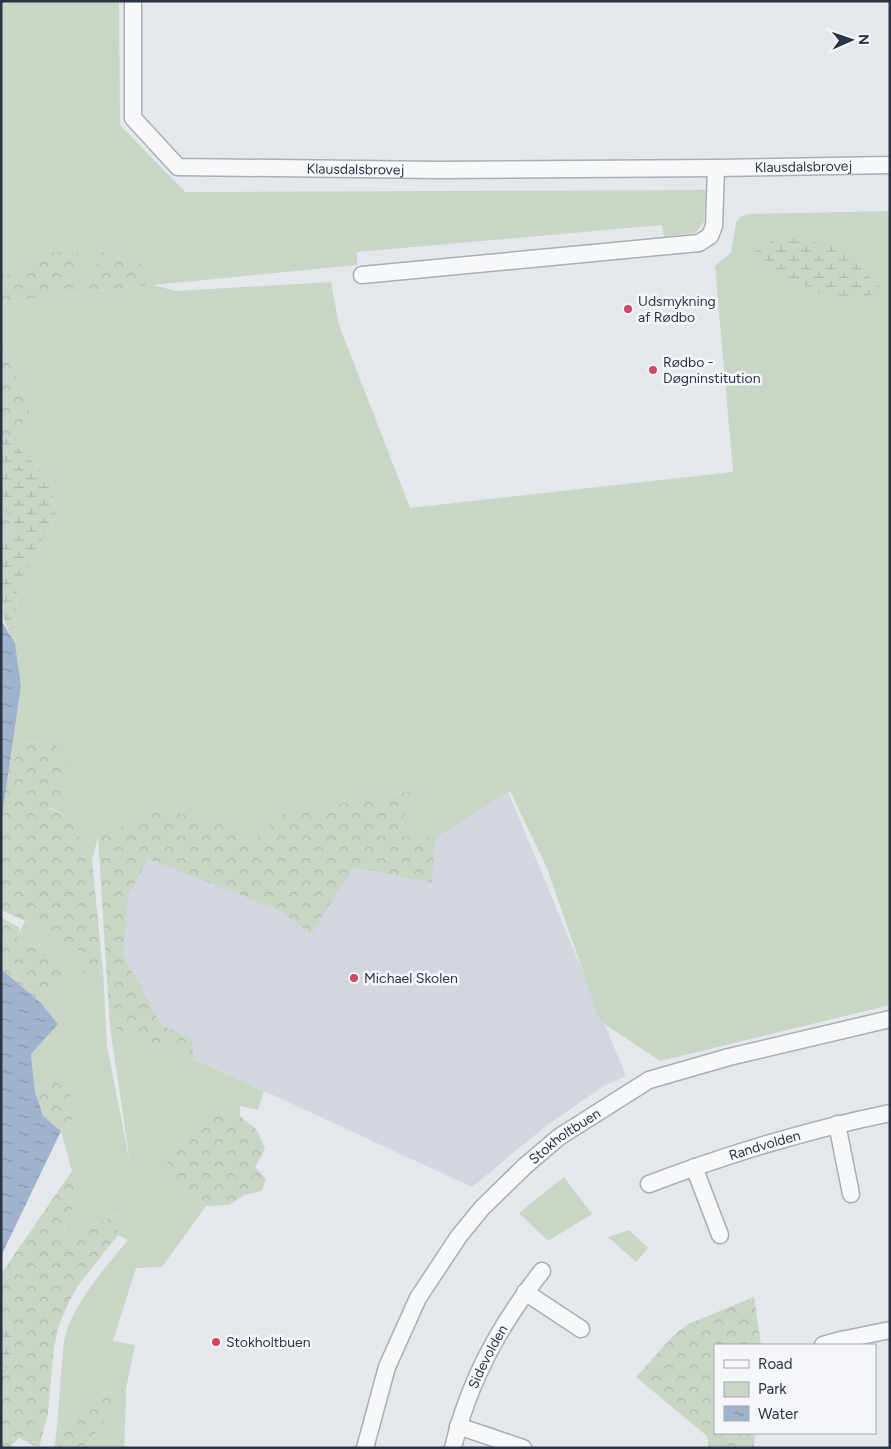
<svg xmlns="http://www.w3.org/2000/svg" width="891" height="1449" font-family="Figtree,sans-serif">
  <defs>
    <pattern id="forest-crowns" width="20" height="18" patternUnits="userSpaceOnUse" patternTransform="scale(1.25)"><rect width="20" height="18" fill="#c9d6c5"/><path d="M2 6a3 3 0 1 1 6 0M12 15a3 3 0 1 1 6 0" fill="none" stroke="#adb8ab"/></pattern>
    <pattern id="wetland-marsh" width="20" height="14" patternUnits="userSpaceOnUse" patternTransform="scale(1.25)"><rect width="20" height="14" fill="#c9d6c5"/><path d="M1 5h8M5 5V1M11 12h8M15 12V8" fill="none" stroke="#adb8ab"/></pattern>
    <pattern id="water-ripples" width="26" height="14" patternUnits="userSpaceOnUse" patternTransform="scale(1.25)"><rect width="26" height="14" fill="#9fb4cc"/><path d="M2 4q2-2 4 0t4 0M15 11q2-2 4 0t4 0" fill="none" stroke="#8293a7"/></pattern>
  </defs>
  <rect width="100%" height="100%" fill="#e4e7ec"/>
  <path fill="#d2d6de" d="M 507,789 L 626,1076 L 602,1087 L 546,1126 L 472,1187 L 128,1028 L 104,826 Z"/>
  <path fill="#c9d6c5" d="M 1,1 L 119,1 L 120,125 L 185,192 L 706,190 L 704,222 L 695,233 L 664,237 L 662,225 L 357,252 L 357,265 L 153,285 L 176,291 L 331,282 L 339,325 L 410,508 L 733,472 L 715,266 L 731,253 L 736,223 L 740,217 L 748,214 L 890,211 L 890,1005 L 660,1061 L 600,1021 L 547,868 L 510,791 L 435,838 L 394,837 L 419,789 L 284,814 L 254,840 L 218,822 L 98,837 L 92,860 L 70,817 L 48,807 L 54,786 L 55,744 L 13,743 L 21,686 L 15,643 L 17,587 L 56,515 L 50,479 L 9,439 L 31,416 L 1,335 L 1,302 L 151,285 L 150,267 L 99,250 L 95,283 L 77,283 L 77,250 L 28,271 L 1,275 Z
    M 25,921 L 54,934 L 85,955 L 91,984 L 103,971 L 107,1046 L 130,1163 L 110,1027 L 194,1059 L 264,1091 L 258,1110 L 240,1106 L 240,1116 L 210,1109 L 202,1132 L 182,1136 L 173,1181 L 206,1206 L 162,1267 L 136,1268 L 113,1341 L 135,1345 L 126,1389 L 87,1398 L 56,1448 L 54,1448 C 59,1420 59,1392 62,1363 C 63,1354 63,1345 65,1336 C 75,1301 105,1268 128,1240 L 118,1235 L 119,1214 L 65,1238 L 64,1217 L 76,1206 L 72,1171 L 61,1131 L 78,1114 L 45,1080 L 35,1091 L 31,1053 L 58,1024 L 41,1003 L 54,991 L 64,968 L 52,959 L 44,948 L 22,944 L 17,937 Z
    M 564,1177 L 592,1214 L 548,1241 L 519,1213 Z
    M 629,1230 L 648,1248 L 636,1262 L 608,1237 Z
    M 126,1403 L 124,1448 L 87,1448 L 85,1446 L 105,1421 L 106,1408 Z"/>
  <path fill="url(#forest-crowns)" d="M 78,250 L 77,283 L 95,283 L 98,250 L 151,267 L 151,285 L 1,302 L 1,275 L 28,271 L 36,254 Z
    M 1,335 L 31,416 L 9,439 L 1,435 Z
    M 1,497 L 14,534 L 1,544 Z
    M 13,743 L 55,744 L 70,768 L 54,785 L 65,785 L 66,797 L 48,808 L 70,817 L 92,860 L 103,971 L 91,984 L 76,961 L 85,955 L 54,934 L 1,910 L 1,824 Z
    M 420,789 L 394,836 L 435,838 L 432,883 L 354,867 L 311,934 L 277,909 L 148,859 L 128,896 L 123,954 L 161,1025 L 192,1039 L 194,1059 L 110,1027 L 98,837 L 161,810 L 218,822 L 254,840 L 283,814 Z
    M 1,917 L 20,928 L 17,937 L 22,944 L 44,948 L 52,959 L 64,968 L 54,991 L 41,1003 L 1,969 Z
    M 45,1080 L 64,1081 L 78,1114 L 61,1131 L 43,1116 L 35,1091 Z
    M 210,1109 L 240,1116 L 257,1130 L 265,1149 L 255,1167 L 266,1179 L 262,1191 L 244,1195 L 229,1205 L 206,1206 L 173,1181 L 165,1155 L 182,1136 L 202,1131 Z
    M 72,1171 L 76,1206 L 64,1217 L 65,1237 L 120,1214 L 118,1235 L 77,1287 L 66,1308 L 58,1328 L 54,1347 L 48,1413 L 39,1448 L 19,1438 L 9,1448 L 1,1448 L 1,1377 L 13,1359 L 11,1322 L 1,1320 L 1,1274 Z
    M 754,1297 L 761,1345 L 715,1345 L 715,1433 L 755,1433 L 754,1448 L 709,1448 L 707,1436 L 636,1377 L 673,1336 L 688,1324 Z
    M 126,1389 L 126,1403 L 106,1408 L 105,1421 L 85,1446 L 87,1448 L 56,1448 L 87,1398 Z"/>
  <path fill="url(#wetland-marsh)" d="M 784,235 L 840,248 L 885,292 L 839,302 L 745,257 Z
    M 1,435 L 9,439 L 50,479 L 56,515 L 17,587 L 15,643 C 9,632 0,618 4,605 L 1,603 L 1,544 L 14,534 L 1,497 Z
    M 1,1320 L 11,1322 L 13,1359 L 1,1377 Z"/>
  <path fill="url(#water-ripples)" d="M 1,620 L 15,643 L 21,686 L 1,824 Z
    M 1,969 L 41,1003 L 58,1024 L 31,1054 L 35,1091 L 43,1116 L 61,1131 L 1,1256 Z"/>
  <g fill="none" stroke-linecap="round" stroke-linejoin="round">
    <g stroke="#a9aeb7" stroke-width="19">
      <g id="street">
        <path id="s1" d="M 133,1 L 133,118 L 178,167 L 439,170 L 716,168 L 890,165"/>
        <path d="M 362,275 L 699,243 L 710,236 L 714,226 L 716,168"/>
        <path d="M 837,1124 L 851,1194"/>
        <path d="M 694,1167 L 720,1235"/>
        <path id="s2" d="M 649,1184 C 728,1154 807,1130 890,1113"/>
        <path d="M 525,1292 L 581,1329"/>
        <path d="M 823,1345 L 841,1340 L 890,1330"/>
        <path d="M 458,1426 L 523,1448"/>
        <path id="s3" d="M 365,1448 L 387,1367 L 418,1298 L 459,1236 L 482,1208 L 525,1166 L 559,1137 L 649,1080 L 729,1057 L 890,1019"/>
        <path id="s4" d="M 453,1448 C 468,1382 501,1323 542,1271"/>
      </g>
    </g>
    <use href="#street" stroke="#f7f8fa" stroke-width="16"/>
  </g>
  <g fill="#d1495b" stroke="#f4f6f9" stroke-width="2">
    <circle cx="628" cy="309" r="5"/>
    <circle cx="653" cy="370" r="5"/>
    <circle cx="354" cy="978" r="5"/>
    <circle cx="216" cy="1342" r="5"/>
  </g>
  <g text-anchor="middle" stroke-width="5" stroke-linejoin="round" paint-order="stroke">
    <g font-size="14" fill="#2b3445" stroke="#f4f6f9">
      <text dy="5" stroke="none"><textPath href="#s1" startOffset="809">Klausdalsbrovej</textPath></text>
      <text dy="5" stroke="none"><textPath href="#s1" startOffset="361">Klausdalsbrovej</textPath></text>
      <text dy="5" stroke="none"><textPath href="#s3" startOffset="380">Stokholtbuen</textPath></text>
      <text dy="5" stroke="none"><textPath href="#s2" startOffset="122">Randvolden</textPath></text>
      <text dy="5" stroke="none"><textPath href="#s4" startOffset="98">Sidevolden</textPath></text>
    </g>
    <g font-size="14" fill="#2b3445" stroke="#f4f6f9" text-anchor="start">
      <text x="638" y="306">Udsmykning<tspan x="638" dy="16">af Rødbo</tspan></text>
      <text x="663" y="367">Rødbo -<tspan x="663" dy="16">Døgninstitution</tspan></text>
      <text x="364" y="983">Michael Skolen</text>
      <text x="226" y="1347">Stokholtbuen</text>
    </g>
  </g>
  <rect width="891" height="1449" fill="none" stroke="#2b3445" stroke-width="5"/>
  <rect x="714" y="1344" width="162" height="90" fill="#f4f6f9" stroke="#a4a8b1"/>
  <rect x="724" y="1360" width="25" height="8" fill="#f7f8fa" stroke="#a4a8b1"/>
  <text x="758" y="1369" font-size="15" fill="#2b3445">Road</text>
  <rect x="724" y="1382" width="25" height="15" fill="#c9d6c5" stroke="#a4a8b1"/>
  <text x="758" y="1394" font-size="15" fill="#2b3445">Park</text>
  <rect x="724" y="1406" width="25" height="15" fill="url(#water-ripples)" stroke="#a4a8b1"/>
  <text x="758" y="1419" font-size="15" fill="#2b3445">Water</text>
  <g transform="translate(851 40) rotate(88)" stroke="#f4f6f9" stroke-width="4" paint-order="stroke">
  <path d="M0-4L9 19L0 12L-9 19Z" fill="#2b3445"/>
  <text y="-8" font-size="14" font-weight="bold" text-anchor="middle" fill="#2b3445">N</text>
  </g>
</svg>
